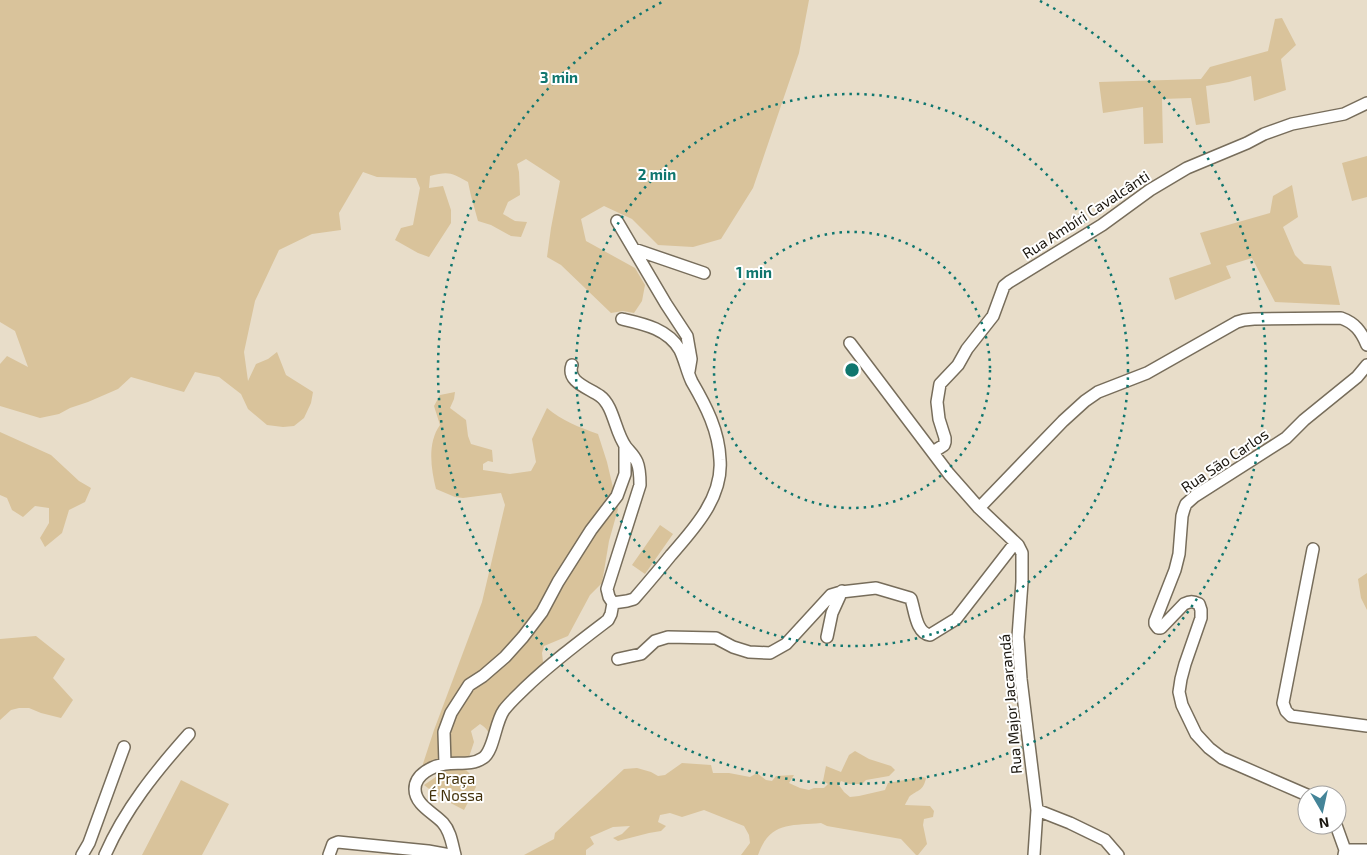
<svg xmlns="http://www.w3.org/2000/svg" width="1367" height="855" font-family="'Exo 2',sans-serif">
  <rect width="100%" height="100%" fill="#e8ddc9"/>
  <path fill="#d9c39b" d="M 0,0 L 809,0 L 799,53 L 753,188 L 721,239 L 693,247 L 658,245 L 632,219 L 604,206 L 581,219 L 586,241 L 635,268 L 645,285 L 642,301 L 634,313 L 623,311 L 611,313 L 561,265 L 547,257 L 551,228 L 560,181 L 526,159 L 517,164 L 519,172 L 520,195 L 508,202 L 503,214 L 515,221 L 527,222 L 521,237 L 511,236 L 491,225 L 478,221 L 471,196 L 468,182 C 452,173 449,171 430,176 L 429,188 L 443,186 L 451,210 L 451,223 L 429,257 L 418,253 L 395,240 L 401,228 L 413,225 L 420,188 L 416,178 L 377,177 L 363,172 L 339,213 L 341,230 L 312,234 L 279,250 L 255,301 L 244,352 L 248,381 L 256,364 L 268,359 L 277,352 L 286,375 L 313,392 L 311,403 L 304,418 L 294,426 L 283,427 L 267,425 L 248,409 L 241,394 L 219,377 L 195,372 L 184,392 L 131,377 L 118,389 L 88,402 L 70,408 L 59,414 L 40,418 L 0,406 L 0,364 L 7,356 L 28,367 L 15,331 L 0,322 Z
    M 1282,18 L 1296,45 L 1281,59 L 1286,90 L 1254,101 L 1251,76 L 1229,82 L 1206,86 L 1210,123 L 1196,125 L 1191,98 L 1162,99 L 1163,143 L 1144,144 L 1143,107 L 1103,113 L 1099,82 L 1201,79 L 1210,67 L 1268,51 L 1275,19 Z
    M 1367,156 L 1367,197 L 1352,201 L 1342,163 Z
    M 1292,185 L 1298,217 L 1283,227 L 1295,255 L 1304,264 L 1331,266 L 1340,305 L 1275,302 L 1252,258 L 1226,266 L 1231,278 L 1175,300 L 1169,278 L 1211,264 L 1200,233 L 1270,213 L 1273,196 Z
    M 455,392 L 454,399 L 450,408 L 466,420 L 468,436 L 471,444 L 492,450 L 493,462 L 488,461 L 483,464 L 483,470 L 510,474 L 531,471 L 536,462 L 532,439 L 547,408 C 562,421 579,427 598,434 L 607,462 L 618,509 L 609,541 L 602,583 L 590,595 L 568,636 L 544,646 L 542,653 L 543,662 L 555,660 L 514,703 L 490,741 C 489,732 488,729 480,724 L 471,731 L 474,742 L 467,763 L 420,773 L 434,730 L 482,602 L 505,505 L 501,493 L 463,498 L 455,497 L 436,489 C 431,469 427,443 440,425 L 434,406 L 440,395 Z
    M 0,432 L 51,455 L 79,481 L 91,488 L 85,502 L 69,510 L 62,533 L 45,547 L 40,538 L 49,523 L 49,508 L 35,506 L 23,517 L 12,510 L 7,498 L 0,495 Z
    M 660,525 L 673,534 L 645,574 L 632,565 Z
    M 1367,573 L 1367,610 L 1361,598 L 1358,579 Z
    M 36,636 L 65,659 L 53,678 L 73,700 L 61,718 L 41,713 L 29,708 L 19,708 L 11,710 L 0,720 L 0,639 Z
    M 855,751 L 869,759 L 891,766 L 895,770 L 889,776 L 866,780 L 862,784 L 849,784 L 841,781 L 839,785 L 844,792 L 850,797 L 859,796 L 885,790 L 888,783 L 922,777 L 926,778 C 923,792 918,789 909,797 C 909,798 905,804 905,805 L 930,806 L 934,811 L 933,817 L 924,819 L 923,825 L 927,844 L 918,855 L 916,855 L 901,839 L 827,826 L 821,823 C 791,826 770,821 758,855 L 741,855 L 750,843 L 749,835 L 744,826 L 704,810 L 682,817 L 670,813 L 660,815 L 658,822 L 666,826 L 661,831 L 649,833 L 618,841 L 613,838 L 622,834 L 630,826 L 613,827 L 590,837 L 594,844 L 586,850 L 586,855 L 524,855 L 554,839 L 555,833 L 624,769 L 637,768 L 651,772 L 658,776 L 665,775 L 682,763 L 711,765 L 713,773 L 729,773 L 750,777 L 757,773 L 766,780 L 772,781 L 776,776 L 794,775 L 789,783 L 800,788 L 809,790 L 814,788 L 824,788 L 828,784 L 823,781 L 826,766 L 841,772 L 849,755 Z
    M 446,770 L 466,770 L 474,778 L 476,787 L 464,810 L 441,798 L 424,785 Z
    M 181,780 L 229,804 L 202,855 L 142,855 Z"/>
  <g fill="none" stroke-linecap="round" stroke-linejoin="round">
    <g stroke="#776d5b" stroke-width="14">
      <path id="minor" d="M 617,221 L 666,304 L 687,336 L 691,359 L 689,371
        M 634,249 L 704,273
        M 850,343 L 949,474 L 979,508 L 1018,545 L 1022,553 L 1022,582 L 1018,637 L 1021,679 L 1037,810 L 1034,855
        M 933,452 L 944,445 L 945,442 L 945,438 L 939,419 L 937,402 L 940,384 L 958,365 L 967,349 L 993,316 L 1004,286 L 1009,282 L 1102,225 L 1150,190 L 1187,168 L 1247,143 L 1264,134 L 1292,124 L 1344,114 L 1367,103
        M 979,508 L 1063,421 L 1085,401 L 1098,392 L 1147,373 L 1237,322 L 1244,320 L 1254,319 L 1341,318 C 1355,323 1361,331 1367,345
        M 1313,549 L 1283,703 L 1286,711 L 1291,716 L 1367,726
        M 613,603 L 627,601 L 634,599 C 647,584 659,570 671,555 C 694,529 723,497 720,460 C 719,431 706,406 692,382 C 687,372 685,360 680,350 C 668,329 644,324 622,319
        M 827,637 L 832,613 L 842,591
        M 618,659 L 641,654 L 655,641 L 668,637 L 716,638 L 733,647 L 749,652 L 770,653 L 786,644 L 831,595 L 841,592 L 876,588 L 910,598 L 911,599 C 915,611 916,633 930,635 L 956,619 L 1015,543
        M 445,764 L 444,732 L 451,713 L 469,685 L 483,676 L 505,657 L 523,637 L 542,612 L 558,582 L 591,530 L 617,496 L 625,474 L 625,447
        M 1307,795 L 1222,758 L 1209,748 L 1196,734 L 1182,705 L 1179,692 L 1181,679 L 1185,664 L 1201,618 L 1201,610 L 1199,604 C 1193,601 1190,601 1184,604 L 1161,628 L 1158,628 L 1155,624 L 1155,621 L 1175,570 L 1179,554 L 1182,516 L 1184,509 L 1186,504 L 1195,496 L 1286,438 L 1304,420 L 1357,377 L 1367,365
        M 1037,810 L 1070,823 L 1105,840 L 1118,855
        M 1336,825 L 1345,850 L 1344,855
        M 1345,850 L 1367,850
        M 82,855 L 89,843 L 124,747
        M 105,855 C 125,809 156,771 189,734
        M 329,855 L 333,844 L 338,842 L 428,851 L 450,855
        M 455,855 C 452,844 451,832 443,823 C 434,813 415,805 415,789 C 415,774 433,766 445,764 C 458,762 471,766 483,758 C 494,751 495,722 504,710 C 510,702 518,695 525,688 C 551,663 579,642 608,620 L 611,614 L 613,603 L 609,597 L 607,589 L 640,485 C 640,477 640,469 637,462 C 634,455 630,452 626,447 C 615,433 614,406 600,396 C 589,388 566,382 572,365"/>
    </g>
    <use href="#minor" stroke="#fff" stroke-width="11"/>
  </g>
  <g fill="none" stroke="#0f766e" stroke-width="2.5" stroke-dasharray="2.5 5">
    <circle cx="852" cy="370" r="138"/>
    <circle cx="852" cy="370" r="276"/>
    <path d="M1040 1A414 414 0 1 1 664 1"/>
  </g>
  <g text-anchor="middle" stroke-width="4" stroke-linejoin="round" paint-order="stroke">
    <g font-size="15" fill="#19150e" stroke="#fff">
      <text transform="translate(1086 215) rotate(-33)" y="5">Rua Ambíri Cavalcânti</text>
      <text transform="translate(1225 461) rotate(-34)" y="5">Rua São Carlos</text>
      <text transform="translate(1011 704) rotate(-95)" y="5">Rua Major Jacarandá</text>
    </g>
    <g font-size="15" fill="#43310a" stroke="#fff">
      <text x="456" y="784">Praça<tspan x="456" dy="17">É Nossa</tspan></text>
    </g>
  </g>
  <circle cx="852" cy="370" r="8" fill="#0f766e" stroke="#fff" stroke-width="2.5"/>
  <g font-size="15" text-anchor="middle" font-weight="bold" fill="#0f766e" stroke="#fff" stroke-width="4" stroke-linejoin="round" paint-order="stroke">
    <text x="559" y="83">3 min</text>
    <text x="657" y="180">2 min</text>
    <text x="754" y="278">1 min</text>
  </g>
  <g transform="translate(1322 810) rotate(171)"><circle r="24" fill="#ffffff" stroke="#a3a19f"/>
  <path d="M0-4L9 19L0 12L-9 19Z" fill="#448498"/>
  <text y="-8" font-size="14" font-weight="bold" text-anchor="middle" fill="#19150e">N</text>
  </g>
</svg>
